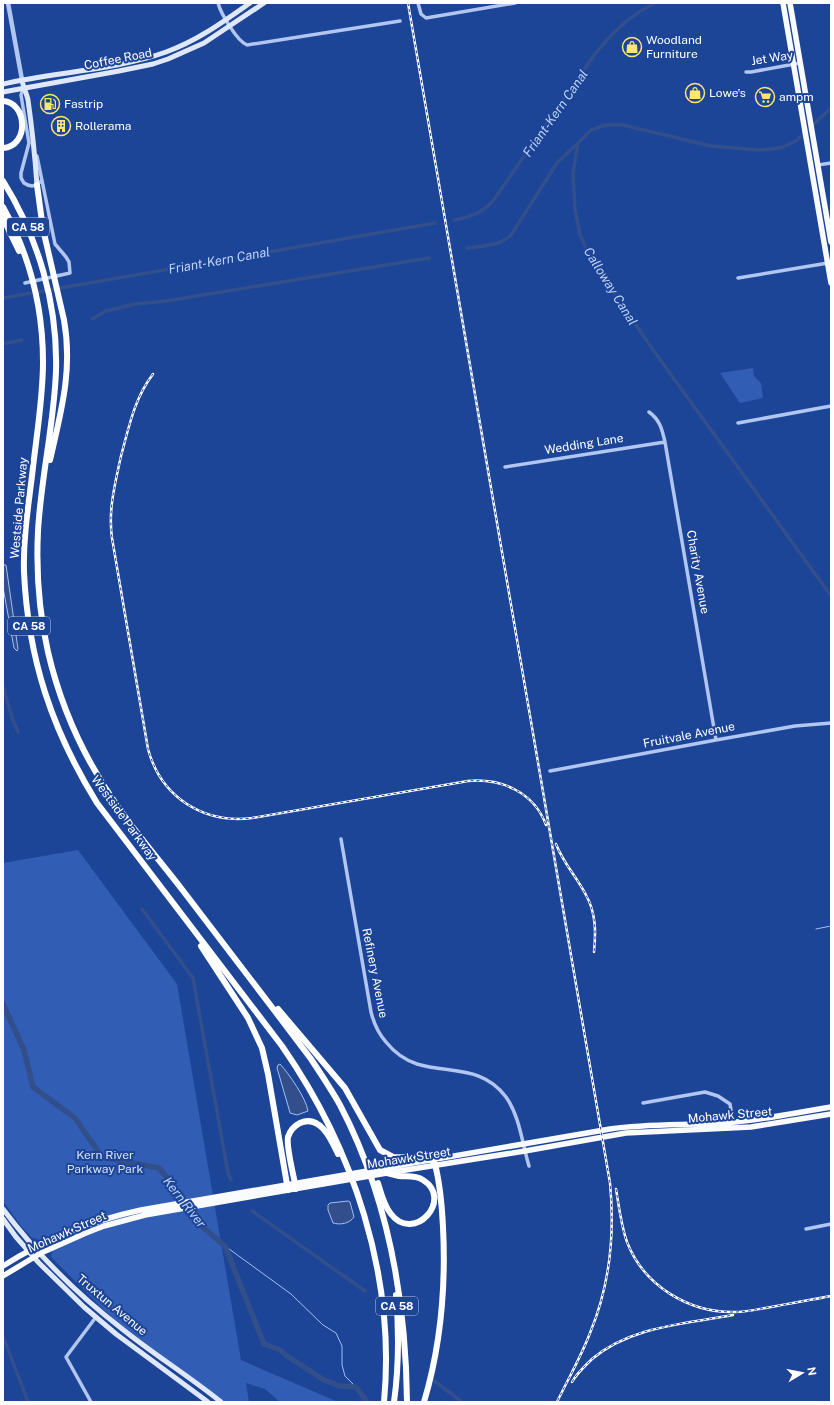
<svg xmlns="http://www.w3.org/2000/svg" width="834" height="1405" font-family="'Public Sans',sans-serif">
  <rect width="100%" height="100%" fill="#1c4497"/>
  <path fill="#315db4" d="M 753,368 L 754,376 L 761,383 L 763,398 L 740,403 L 720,373 Z
    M 78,850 L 177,984 L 241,1360 L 338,1402 L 280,1402 L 265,1389 L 246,1383 L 249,1402 L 224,1402 L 121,1325 L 105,1311 L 51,1257 L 52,1252 L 37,1239 L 32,1238 L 21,1226 L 3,1201 L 3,863 Z"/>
  <path fill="#324f8c" stroke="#a4bff1" d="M 3,565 L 6,565 L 18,649 L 17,651 L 14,648 L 3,587 Z
    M 280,1064 C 289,1074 306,1098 308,1111 L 297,1115 L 290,1113 L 289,1109 L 277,1068 L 278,1065 Z
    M 348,1201 L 350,1202 L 354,1217 C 349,1224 340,1225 333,1223 L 328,1210 L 328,1205 L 330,1203 Z"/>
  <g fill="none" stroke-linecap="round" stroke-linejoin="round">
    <path stroke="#a4bff1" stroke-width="1" d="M 816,929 L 831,926
      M 225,1246 L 291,1294 L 323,1325 L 336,1333 L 342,1346 L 342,1365 L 345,1376 L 356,1387"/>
    <path stroke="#324f8c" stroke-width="3.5" d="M 831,108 L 796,141 L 783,147 L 773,149 L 758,150 L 711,146 L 623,125 L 605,125 L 591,130 L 578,143 L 573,173 L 575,209 L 580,235 L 591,259 L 651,347 L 831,596
      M 454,220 C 470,217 482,213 493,201 L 595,54 C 612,33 630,15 655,3
      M 467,248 C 482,246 499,246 511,235 L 557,163 L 577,144
      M 3,283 L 3,284
      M 3,298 L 435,223
      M 92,319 L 106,311 L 135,304 L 166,301 L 429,258
      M 3,344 L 22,340
      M 3,686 L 12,718 L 18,732
      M 142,909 L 193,978 L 228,1173 L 231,1180
      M 252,1211 L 365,1291
      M 3,1336 L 28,1402
      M 433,1380 L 462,1402"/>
    <path stroke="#324f8c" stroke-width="5.5" d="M 3,1004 L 24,1050 L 33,1087 L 75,1118 L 102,1157 L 159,1168 L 172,1184 L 199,1224 L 225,1246 L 264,1344 L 280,1350 L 287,1356 L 324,1380 L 340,1386 L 356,1387 L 367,1402"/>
    <path stroke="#b1c6f0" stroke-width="3.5" d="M 218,3 C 221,14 237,41 247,45 L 400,21
      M 418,3 L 421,14 L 426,18 L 515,3
      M 746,72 L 751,72 L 800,63
      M 23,89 L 21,95 L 29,143 L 21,173 L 21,178 L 24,183 C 31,188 37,186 42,180
      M 818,165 L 831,163
      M 738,278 L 828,263
      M 25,283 L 70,273 L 69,262 L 66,257 L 55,244 L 37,156
      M 649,412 C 660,420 662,429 665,442 L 716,740
      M 738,423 L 831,406
      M 505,467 L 665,442
      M 550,771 L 716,740 L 795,726 L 831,723
      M 341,839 L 371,1012 C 374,1024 378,1033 386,1042 C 394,1052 405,1060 417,1064 C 450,1074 482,1065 506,1097 C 520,1117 522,1143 529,1166
      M 643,1103 L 705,1092 L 718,1096 L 730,1104 L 733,1122
      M 806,1229 L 831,1224
      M 91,1402 L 66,1357 L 96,1317"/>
    <path stroke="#b1c6f0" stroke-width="4.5" d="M 8,3 L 22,80"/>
    <path stroke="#dfe8fb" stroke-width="5" d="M 22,80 C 23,87 27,94 28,100 C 32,128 35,157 37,185
      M 3,84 C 55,72 116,70 166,52 C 197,41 223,22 250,3
      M 3,92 L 119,71 L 153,64 L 168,59 L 204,43 L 264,3
      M 3,1209 C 36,1253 77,1294 121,1328 C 153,1354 189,1376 221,1402
      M 3,1219 L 16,1237 L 39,1263 L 84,1307 L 116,1334 L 208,1402"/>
    <path stroke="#fafbff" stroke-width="5.5" d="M 783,3 L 831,283
      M 790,3 L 831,242
      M 3,1266 C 47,1238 90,1221 141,1210 L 610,1129 C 652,1123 693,1126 735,1122 C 767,1119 799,1112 831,1107
      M 3,1276 L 41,1253 L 86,1233 L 104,1226 L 145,1215 L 387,1173 L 525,1151 L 626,1133 L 751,1127 L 831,1114"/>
    <path stroke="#fff" stroke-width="6" d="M 3,101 C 27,102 30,146 3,148
      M 3,181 C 38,237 58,304 56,371 C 54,425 41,477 38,531 C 36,571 39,612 48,652 C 61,708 85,760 118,807 C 138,836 162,863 184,892 C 226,947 269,1003 311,1059 C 321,1074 331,1089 340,1105 C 388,1197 406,1299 407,1402
      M 37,185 L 43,229 L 64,320 C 73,370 61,412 50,460
      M 3,207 C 29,254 43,308 43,362 C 43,400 36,438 32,476 C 28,508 23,540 24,572 C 28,659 52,730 97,803 L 282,1046 C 353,1148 396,1276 384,1402
      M 3,218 L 19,251
      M 201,946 L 248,1018 L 262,1048 L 268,1074 L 288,1190
      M 278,1009 L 345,1088 L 380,1150 L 393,1157 L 425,1158 L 433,1161 L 435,1164 C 440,1184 442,1206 443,1227 C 446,1286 441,1345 424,1402
      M 378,1183 C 381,1193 384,1206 391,1214 C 414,1244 454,1199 423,1180 C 415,1175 407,1177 399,1176 C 395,1175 391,1174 387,1173
      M 296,1189 C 294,1176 286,1148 288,1137 C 290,1131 294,1126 300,1123 C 320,1114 331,1139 338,1154
      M 394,1402 C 399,1366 399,1331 396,1295"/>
    <g stroke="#fff" stroke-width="2.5">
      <path id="rail" d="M 408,3 L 610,1183 C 615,1235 610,1285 590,1333 C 581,1357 568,1379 557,1402
        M 153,374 C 134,399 129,427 121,456 C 115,484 108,510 112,538 L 148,749 C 161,797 203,824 252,818 L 468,781 C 501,778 534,792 546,825
        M 556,844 C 563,863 577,877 586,895 C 596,913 596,932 594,952
        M 616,1189 C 619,1207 621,1225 627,1242 C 644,1286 689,1313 735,1312 C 747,1312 759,1309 771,1307 C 791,1303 811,1300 831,1296
        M 572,1382 C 577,1373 585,1366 592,1359 C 631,1326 685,1324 733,1315"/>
    </g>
    <use href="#rail" stroke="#1c4497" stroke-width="1" stroke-dasharray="3" stroke-linecap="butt"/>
  </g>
  <defs>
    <g id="shop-ring" transform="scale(1)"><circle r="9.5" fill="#1c4497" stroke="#ffe670" stroke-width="1.5"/><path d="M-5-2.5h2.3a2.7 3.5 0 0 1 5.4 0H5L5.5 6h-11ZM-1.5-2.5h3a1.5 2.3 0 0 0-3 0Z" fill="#ffe670"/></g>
    <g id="supermarket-ring" transform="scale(1)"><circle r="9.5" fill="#1c4497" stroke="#ffe670" stroke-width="1.5"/><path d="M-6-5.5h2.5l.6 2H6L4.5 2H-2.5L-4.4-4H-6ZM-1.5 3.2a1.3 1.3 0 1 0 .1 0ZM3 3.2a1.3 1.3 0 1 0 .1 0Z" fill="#ffe670"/></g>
    <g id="fuel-ring" transform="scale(1)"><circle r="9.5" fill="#1c4497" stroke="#ffe670" stroke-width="1.5"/><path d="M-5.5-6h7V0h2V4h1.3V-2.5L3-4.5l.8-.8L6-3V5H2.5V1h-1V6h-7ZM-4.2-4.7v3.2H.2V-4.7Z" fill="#ffe670"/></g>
    <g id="building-ring" transform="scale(1)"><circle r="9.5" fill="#1c4497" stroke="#ffe670" stroke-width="1.5"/><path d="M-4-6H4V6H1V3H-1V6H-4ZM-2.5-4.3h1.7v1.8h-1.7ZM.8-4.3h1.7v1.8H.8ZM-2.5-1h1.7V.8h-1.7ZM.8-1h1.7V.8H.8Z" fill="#ffe670"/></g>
  </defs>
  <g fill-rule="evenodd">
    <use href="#shop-ring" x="632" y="47"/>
    <use href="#shop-ring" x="695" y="93"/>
    <use href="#supermarket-ring" x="765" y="97"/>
    <use href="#fuel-ring" x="50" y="104"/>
    <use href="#building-ring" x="61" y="126"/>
  </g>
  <g text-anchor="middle" stroke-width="4" stroke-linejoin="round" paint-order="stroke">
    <g fill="#1c4497" stroke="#bbc7e0" stroke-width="1">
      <rect x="7" y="218" width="42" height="18" rx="3"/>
      <rect x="8" y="617" width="42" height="18" rx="3"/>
      <rect x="376" y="1297" width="42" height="18" rx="3"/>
    </g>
    <g font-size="11" font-weight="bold" fill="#fff">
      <text x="28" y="231">CA 58</text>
      <text x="29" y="630">CA 58</text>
      <text x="397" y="1310">CA 58</text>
    </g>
    <g font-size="12" fill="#fff" stroke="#1c4497" text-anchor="start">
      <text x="646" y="44">Woodland<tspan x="646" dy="14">Furniture</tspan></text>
      <text x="709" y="97">Lowe's</text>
      <text x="779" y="101">ampm</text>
      <text x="64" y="108">Fastrip</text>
      <text x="75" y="130">Rollerama</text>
    </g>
    <g font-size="12" fill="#fff" stroke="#1c4497">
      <text transform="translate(772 58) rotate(-9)" y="4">Jet Way</text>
      <text transform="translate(118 59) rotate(-11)" y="4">Coffee Road</text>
      <text transform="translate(584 444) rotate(-9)" y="4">Wedding Lane</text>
      <text transform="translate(19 508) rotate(-85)" y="4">Westside Parkway</text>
      <text transform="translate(698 572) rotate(80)" y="4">Charity Avenue</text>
      <text transform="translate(689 735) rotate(-11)" y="4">Fruitvale Avenue</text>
      <text transform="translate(124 818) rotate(54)" y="4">Westside Parkway</text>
      <text transform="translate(375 973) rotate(79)" y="4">Refinery Avenue</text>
      <text transform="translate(730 1115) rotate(-5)" y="4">Mohawk Street</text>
      <text transform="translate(409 1158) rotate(-9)" y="4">Mohawk Street</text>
      <text transform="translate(67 1232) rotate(-24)" y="4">Mohawk Street</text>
      <text transform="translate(112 1305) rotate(40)" y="4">Truxtun Avenue</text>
    </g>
    <g font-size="12" fill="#d8e4fb" stroke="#1c4497">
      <text x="105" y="1159">Kern River<tspan x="105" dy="14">Parkway Park</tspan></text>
    </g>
    <g font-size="13" font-style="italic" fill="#bdd1f6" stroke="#1c4497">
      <text transform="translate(555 113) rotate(-55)" y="5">Friant-Kern Canal</text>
      <text transform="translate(219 260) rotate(-10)" y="5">Friant-Kern Canal</text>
      <text transform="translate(611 286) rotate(58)" y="5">Calloway Canal</text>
      <text transform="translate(185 1202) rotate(52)" y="5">Kern River</text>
    </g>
  </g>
  <rect width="834" height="1405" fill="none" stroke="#ffffff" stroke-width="8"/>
  <g transform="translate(802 1373) rotate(80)" stroke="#1c4497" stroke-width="3" paint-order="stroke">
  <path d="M0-3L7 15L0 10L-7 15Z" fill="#ffffff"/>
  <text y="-6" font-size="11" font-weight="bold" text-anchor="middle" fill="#ffffff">N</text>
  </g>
</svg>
